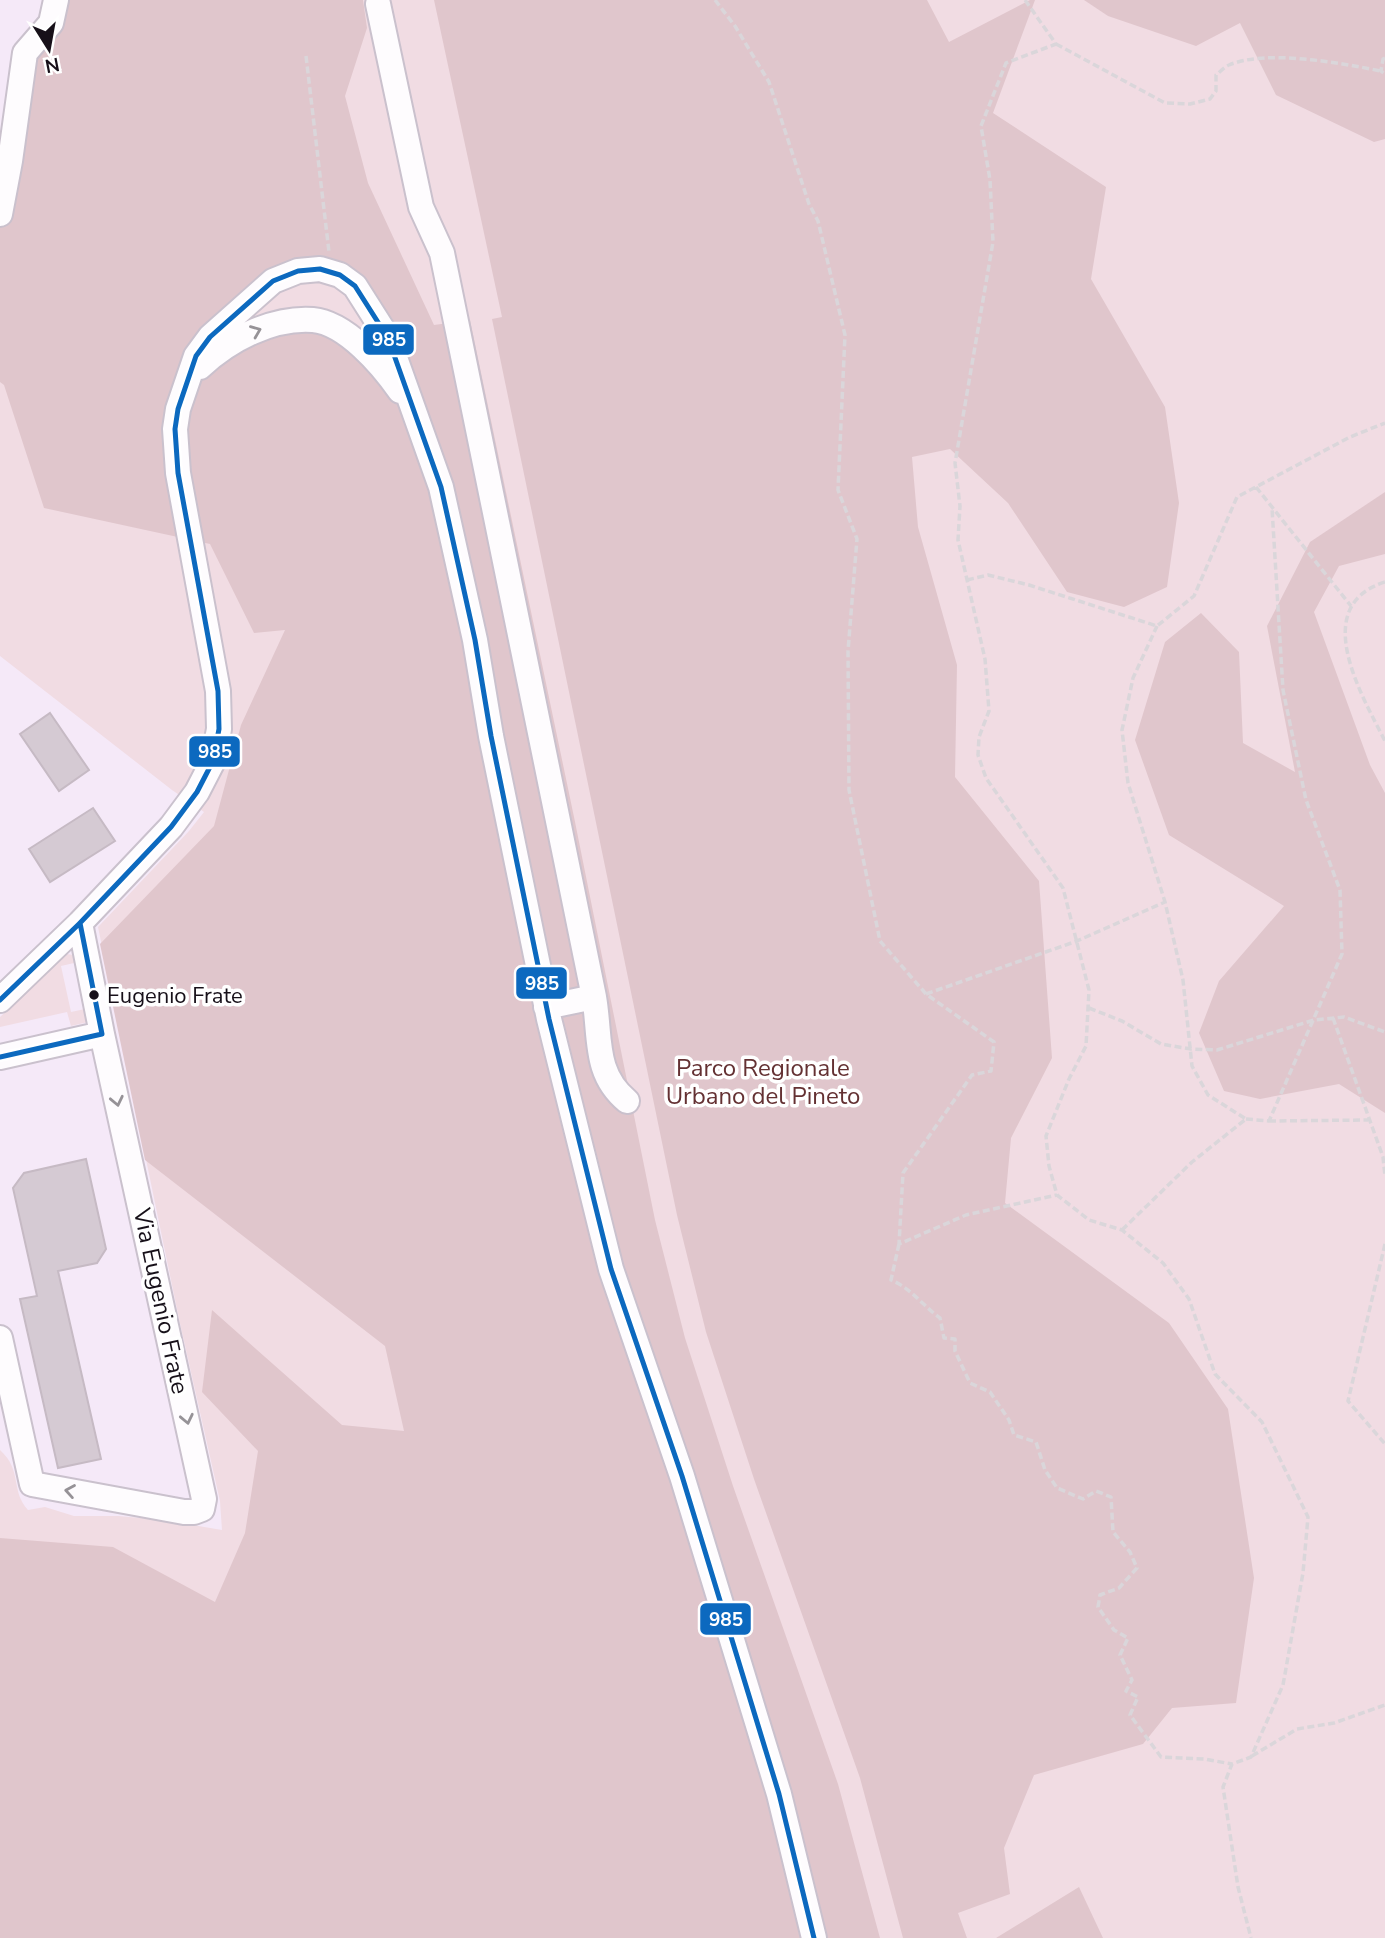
<svg xmlns="http://www.w3.org/2000/svg" width="1385" height="1938" font-family="'Nunito Sans',sans-serif">
  <rect width="100%" height="100%" fill="#f5e9f8"/>
  <path fill="#f1dce3" d="M 71,0 L 1385,0 L 1385,1938 L 0,1938 L 0,1450 C 23,1471 10,1490 28,1510 L 45,1507 L 74,1516 L 118,1516 L 163,1520 L 222,1530 L 220,1501 L 179,1319 L 98,927 L 189,831 L 204,812 L 172,790 L 0,656 L 0,236 Z
    M 67,954 L 73,955 L 76,960 L 74,963 L 61,966 L 71,1012 L 85,1009 L 88,1022 L 71,1026 L 67,1012 L 0,1027 L 0,1017 Z"/>
  <path fill="#e0c6cc" fill-rule="evenodd" d="M 46,0 L 363,0 L 367,28 L 345,96 L 368,183 L 434,325 L 470,320 L 574,817 L 655,1220 L 685,1338 L 733,1486 L 838,1784 L 880,1938 L 0,1938 L 0,1538 L 113,1547 L 215,1602 L 245,1533 L 258,1451 L 202,1392 L 212,1310 L 342,1425 L 404,1431 L 385,1346 L 145,1160 L 100,944 L 214,826 L 241,725 L 285,630 L 254,633 L 210,544 L 44,508 L 4,385 L 0,382 L 0,151 ZM 323,276 L 347,291 L 387,353 L 350,330 L 257,327 L 210,351 L 289,280 Z
    M 434,0 L 927,0 L 949,42 L 1030,0 L 1035,0 L 993,113 L 1106,187 L 1091,279 L 1165,407 L 1179,503 L 1167,587 L 1124,607 L 1067,592 L 1008,503 L 950,449 L 912,457 L 918,527 L 957,665 L 955,777 L 1039,881 L 1052,1058 L 1011,1138 L 1005,1203 L 1169,1323 L 1228,1409 L 1254,1578 L 1236,1703 L 1172,1708 L 1143,1744 L 1034,1775 L 1004,1848 L 1010,1894 L 958,1913 L 967,1938 L 903,1938 L 860,1778 L 754,1479 L 706,1332 L 677,1215 L 492,319 L 502,317 Z
    M 1084,0 L 1385,0 L 1385,139 L 1374,142 L 1276,95 L 1240,23 L 1196,46 L 1108,16 Z
    M 1385,492 L 1385,554 L 1339,566 L 1314,612 L 1370,765 L 1385,793 L 1385,1113 L 1339,1084 L 1260,1099 L 1224,1091 L 1199,1033 L 1219,981 L 1284,906 L 1169,835 L 1135,740 L 1165,642 L 1201,613 L 1239,652 L 1243,743 L 1295,772 L 1267,626 L 1310,542 Z
    M 1079,1887 L 1103,1938 L 996,1938 Z"/>
  <path fill="#d5cad3" stroke="#c6bac4" stroke-width="2" d="M 50,713 L 89,770 L 59,791 L 20,734 Z
    M 93,808 L 115,841 L 50,882 L 29,849 Z
    M 86,1159 L 106,1249 L 97,1263 L 58,1271 L 101,1459 L 58,1468 L 20,1299 L 37,1296 L 13,1188 L 24,1173 Z"/>
  <g fill="none" stroke-linecap="round" stroke-linejoin="round">
    <g stroke="#cac1cd" stroke-width="28">
      <path id="minor" d="M 378,4 L 421,207 L 442,253 L 594,997 L 546,1007
        M 0,214 L 10,161 L 25,53 L 51,23 L 56,0
        M 200,367 C 229,340 272,317 313,320 C 346,323 382,365 400,391
        M 594,997 C 601,1036 593,1073 627,1101
        M 0,1000 L 80,923 L 171,827 L 197,792 L 213,761 L 219,729 L 218,691 L 178,473 L 175,429 L 178,409 L 196,356 L 210,337 L 273,281 L 298,271 L 320,269 L 340,275 L 355,286 L 388,338 L 441,487 L 475,640 L 491,736 L 549,1019 L 611,1269 L 682,1476 L 779,1794 L 814,1938
        M 0,1057 L 102,1034
        M 0,1338 L 32,1484 L 184,1512 L 194,1512 L 202,1509 L 204,1499 L 102,1034 L 80,923"/>
    </g>
    <path stroke="#dad6da" stroke-width="3.5" stroke-dasharray="7 3.5" stroke-linecap="butt" d="M 715,0 L 735,26 L 769,82 L 809,204 L 818,221 L 845,335 L 838,490 L 857,539 L 848,651 L 849,790 L 880,941 L 926,994 L 994,1042 L 991,1071 L 972,1075 L 903,1173 L 899,1244 L 966,1215 L 1057,1195
      M 1025,0 L 1056,44 L 1006,63 L 981,126 L 990,180 L 993,242 L 955,463 L 960,506 L 958,540 L 985,659 L 989,711 L 979,737 L 978,755 L 986,778 L 1063,888 L 1089,990 L 1086,1046 L 1069,1079 L 1046,1136 L 1049,1166 L 1057,1195 L 1089,1220 L 1122,1230 L 1163,1263 L 1189,1299 L 1215,1374 L 1262,1422 L 1308,1517 L 1303,1573 L 1283,1685 L 1251,1757 L 1232,1764 L 1223,1787 L 1238,1887 L 1251,1938
      M 1056,44 L 1165,103 L 1190,104 L 1210,99 L 1216,91 L 1216,75 C 1220,72 1224,67 1229,65 C 1267,49 1340,63 1381,71
      M 306,56 L 329,252
      M 1385,58 L 1383,59 L 1381,71 L 1385,74
      M 1256,487 L 1351,606
      M 967,580 L 988,575 L 1029,585 L 1157,626 L 1194,596 L 1237,497 L 1350,437 L 1385,423
      M 1385,582 C 1309,606 1361,694 1385,741
      M 926,994 L 1077,941 L 1165,902
      M 1089,1008 L 1122,1021 L 1161,1044 L 1191,1049 L 1217,1050 L 1314,1020 L 1344,1017 L 1385,1032
      M 1333,1018 L 1383,1157 L 1385,1176
      M 1246,1119 L 1269,1121 L 1342,954 L 1340,890 L 1306,800 L 1283,690 L 1272,508
      M 1269,1121 L 1368,1120
      M 1122,1230 L 1192,1162 L 1246,1119 L 1208,1095 L 1192,1066 L 1183,980 L 1165,902 L 1128,783 L 1122,730 L 1133,678 L 1157,626
      M 899,1244 L 891,1280 C 911,1288 923,1306 940,1318 L 944,1338 L 955,1339 L 955,1351 L 970,1383 L 990,1392 L 1009,1420 L 1014,1435 L 1036,1442 L 1045,1470 L 1057,1488 L 1083,1499 L 1096,1491 L 1111,1497 L 1113,1532 L 1130,1552 L 1137,1568 L 1119,1588 L 1100,1595 L 1098,1607 L 1114,1630 L 1128,1638 L 1120,1655 L 1132,1680 L 1126,1691 L 1138,1697 L 1130,1715 L 1161,1757 L 1204,1759 L 1232,1764
      M 1385,1244 L 1348,1401 L 1385,1444
      M 1252,1756 L 1297,1729 L 1334,1723 L 1385,1705"/>
    <use href="#minor" stroke="#fefcfe" stroke-width="24"/>
    <g stroke="#fff" stroke-width="10">
      <path id="bus-1" d="M 0,1000 L 80,923 L 171,827 L 197,792 L 213,761 L 219,729 L 218,691 L 178,473 L 175,429 L 178,409 L 196,356 L 210,337 L 273,281 L 298,271 L 320,269 L 340,275 L 355,286 L 388,338 L 441,487 L 475,640 L 491,736 L 549,1019 L 611,1269 L 682,1476 L 779,1794 L 814,1938
        M 0,1057 L 102,1034 L 80,923"/>
    </g>
    <use href="#bus-1" stroke="#0c69bf" stroke-width="5"/>
  </g>
  <defs><path id="oneway-chevron" d="M-2-3.5L2.5 0L-2 3.5" fill="none" stroke-width="1.6" stroke-linecap="round" stroke-linejoin="round" transform="scale(1.75)"/></defs>
  <g stroke="#969297">
    <use href="#oneway-chevron" transform="translate(256 331) rotate(-22)"/>
    <use href="#oneway-chevron" transform="translate(117 1101) rotate(78)"/>
    <use href="#oneway-chevron" transform="translate(187 1419) rotate(78)"/>
    <use href="#oneway-chevron" transform="translate(70 1491) rotate(-170)"/>
  </g>
  <circle fill="#171019" stroke="#fff" stroke-width="2.5" cx="94" cy="995" r="6"/>
  <g text-anchor="middle" stroke-width="7" stroke-linejoin="round" paint-order="stroke">
    <g font-size="22" fill="#171019" stroke="#fff" text-anchor="start">
      <text x="107" y="1003">Eugenio Frate</text>
    </g>
    <g font-size="24" fill="#643133" stroke="#fff">
      <text x="763" y="1076">Parco Regionale<tspan x="763" dy="28">Urbano del Pineto</tspan></text>
    </g>
    <g font-size="24" fill="#171019" stroke="#fff">
      <text transform="translate(161 1301) rotate(78)" y="8">Via Eugenio Frate</text>
    </g>
  </g>
  <g stroke="#fff" stroke-width="2.5">
    <rect x="362" y="323" width="53" height="33" rx="7" fill="#0c69bf"/>
    <rect x="188" y="735" width="53" height="33" rx="7" fill="#0c69bf"/>
    <rect x="515" y="966" width="53" height="34" rx="7" fill="#0c69bf"/>
    <rect x="699" y="1602" width="53" height="34" rx="7" fill="#0c69bf"/>
  </g>
  <g font-size="19" text-anchor="middle" font-weight="bold" fill="#fff">
    <text x="389" y="346">985</text>
    <text x="215" y="758">985</text>
    <text x="542" y="990">985</text>
    <text x="726" y="1626">985</text>
  </g>
  <g transform="translate(49 49) rotate(169)" stroke="#ffffff" stroke-width="5" paint-order="stroke">
  <path d="M0-5L12 26L0 18L-12 26Z" fill="#171019"/>
  <text y="-10" font-size="19" font-weight="bold" text-anchor="middle" fill="#171019">N</text>
  </g>
</svg>
